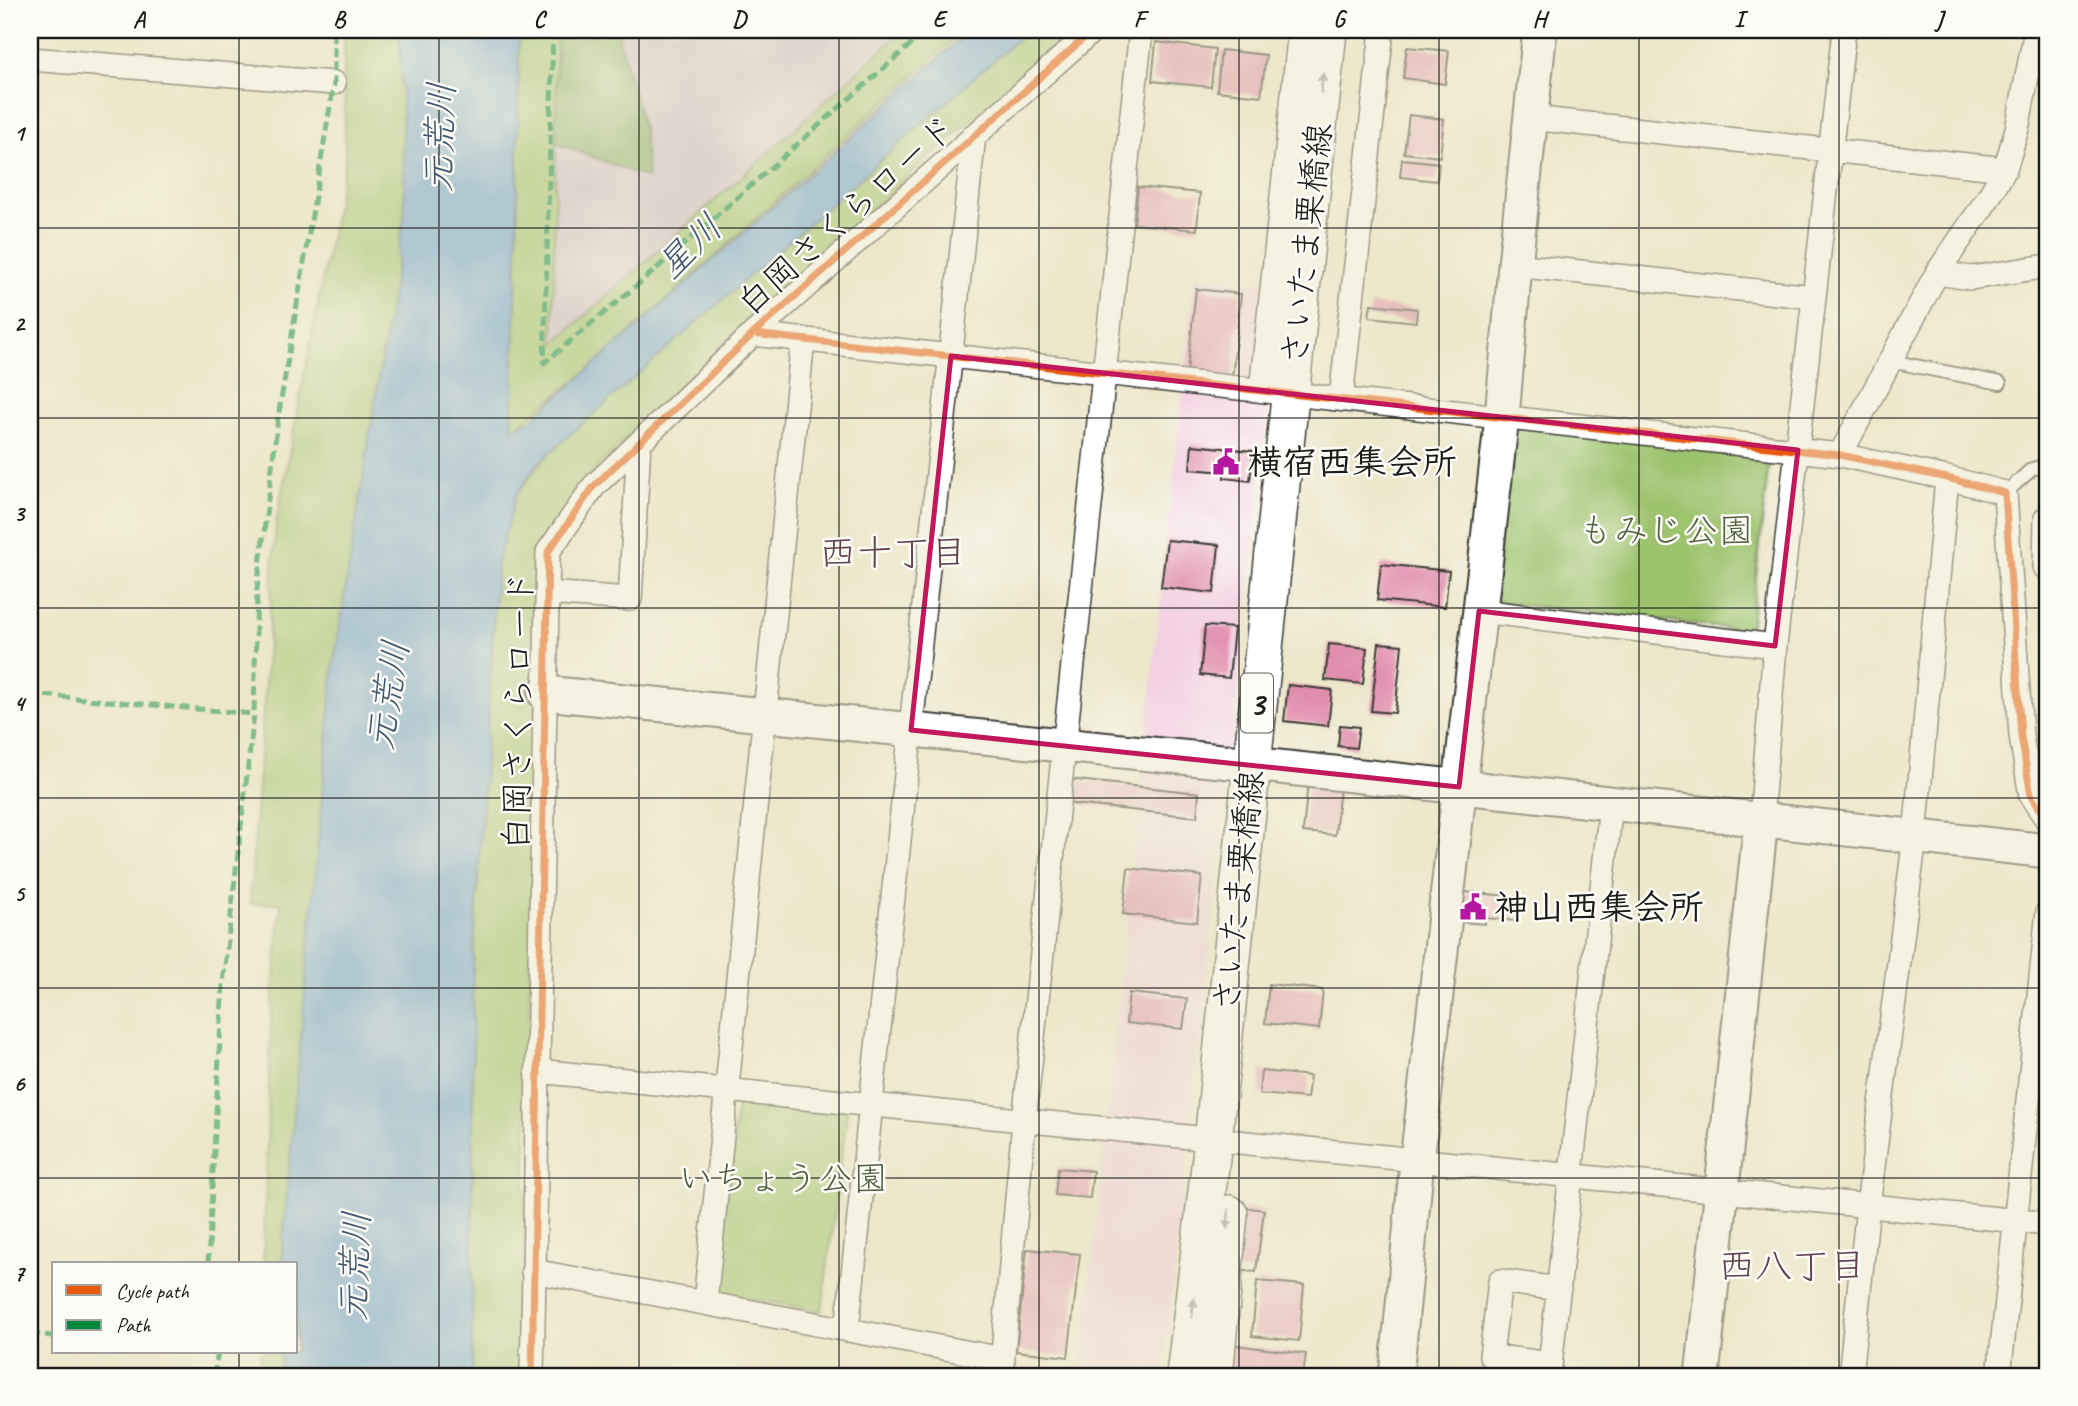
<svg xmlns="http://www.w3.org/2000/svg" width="2078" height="1406" font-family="Caveat,'Klee One',sans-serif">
  <rect width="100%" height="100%" fill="#fdfcf7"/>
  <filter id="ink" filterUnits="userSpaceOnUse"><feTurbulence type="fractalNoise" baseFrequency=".0143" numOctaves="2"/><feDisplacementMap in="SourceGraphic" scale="14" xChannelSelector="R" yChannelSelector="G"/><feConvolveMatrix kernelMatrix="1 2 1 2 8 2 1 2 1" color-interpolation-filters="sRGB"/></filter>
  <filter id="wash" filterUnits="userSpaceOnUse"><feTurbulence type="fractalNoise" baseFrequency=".00686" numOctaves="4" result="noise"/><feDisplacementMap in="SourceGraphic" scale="28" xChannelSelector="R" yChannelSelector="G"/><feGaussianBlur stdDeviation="1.57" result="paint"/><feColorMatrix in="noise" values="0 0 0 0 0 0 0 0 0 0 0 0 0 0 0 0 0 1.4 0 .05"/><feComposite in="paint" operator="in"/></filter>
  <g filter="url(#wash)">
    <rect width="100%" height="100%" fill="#ece7cb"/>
    <path fill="#f2cfe1" d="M 1194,276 L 1264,283 L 1269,400 L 1163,1376 L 1080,1376 Z"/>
    <path fill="#cfbdcf" d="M 557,30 L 904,30 L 747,172 L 552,345 Z"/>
    <path fill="#9ec36e" stroke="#5d7045" stroke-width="2" d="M 344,30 L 400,30 L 405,211 L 334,663 L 282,1264 L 263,1264 L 271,1021 L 281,903 L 250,904 L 276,523 L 345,161 Z
      M 519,30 L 557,30 L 553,344 L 747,172 L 904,30 L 964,30 L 590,369 L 512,430 L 517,257 Z
      M 1022,30 L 1072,30 L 760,309 L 591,473 L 540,551 L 521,1376 L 472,1376 L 473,965 L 497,563 L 515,497 L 555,445 Z
      M 1507,426 L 1771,446 L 1750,631 L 1495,602 Z
      M 738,1096 L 848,1106 L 822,1311 L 715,1293 Z
      M 260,1352 L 280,1352 L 280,1376 L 260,1376 Z"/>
    <path fill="#7ea961" stroke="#4d623e" stroke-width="2" d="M 557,30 L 617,30 L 643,128 L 648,178 L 556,143 Z"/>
    <path fill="#6ba3da" stroke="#44607b" stroke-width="2" d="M 400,30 L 519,30 L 517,257 L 512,430 L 533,418 C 681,291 825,160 970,30 L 1028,30 L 538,463 L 516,495 L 497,563 L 473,965 L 472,1376 L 280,1376 L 280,1352 L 296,1352 L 296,1264 L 282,1264 L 283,1238 L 334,663 L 405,211 Z"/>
    <g id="blocks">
      <path fill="#e18eae" d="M 1156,42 L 1215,49 L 1211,87 L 1152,81 Z
        M 1407,47 L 1449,51 L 1445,84 L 1403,78 Z
        M 1221,50 L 1266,55 L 1261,96 L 1217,91 Z
        M 1409,115 L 1444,119 L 1440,157 L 1404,153 Z
        M 1402,159 L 1439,163 L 1437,181 L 1400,177 Z
        M 1138,187 L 1200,193 L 1197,230 L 1134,224 Z
        M 1196,289 L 1241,294 L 1232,378 L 1187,373 Z
        M 1371,304 L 1417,309 L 1416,322 L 1369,317 Z
        M 1192,445 L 1253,451 L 1250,481 L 1224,478 L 1225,472 L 1190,469 Z
        M 1167,540 L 1219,545 L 1214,593 L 1161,587 Z
        M 1381,564 L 1449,571 L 1445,607 L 1377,600 Z
        M 1205,626 L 1234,628 L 1229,678 L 1200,675 Z
        M 1379,643 L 1402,645 L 1395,713 L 1371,711 Z
        M 1329,644 L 1367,648 L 1363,684 L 1325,680 Z
        M 1288,685 L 1332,690 L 1328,726 L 1284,721 Z
        M 1340,725 L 1359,727 L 1356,748 L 1338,746 Z
        M 1067,779 L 1199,793 L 1197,817 L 1064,803 Z
        M 1308,783 L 1340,787 L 1335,835 L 1303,832 Z
        M 1128,868 L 1202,876 L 1197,922 L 1123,914 Z
        M 1465,892 L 1518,897 L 1515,921 L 1486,918 L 1485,924 L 1461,922 Z
        M 1269,984 L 1323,990 L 1319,1029 L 1265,1023 Z
        M 1129,993 L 1187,999 L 1183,1029 L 1126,1023 Z
        M 1261,1071 L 1310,1076 L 1307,1098 L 1259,1094 Z
        M 1058,1168 L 1093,1171 L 1090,1198 L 1055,1195 Z
        M 1243,1207 L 1264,1210 L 1256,1272 L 1235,1270 Z
        M 1027,1249 L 1080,1254 L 1068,1357 L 1016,1351 Z
        M 1257,1281 L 1304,1285 L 1299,1341 L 1252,1336 Z
        M 1228,1344 L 1306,1354 L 1303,1376 L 1223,1376 Z
        M 1030,1370 L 1078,1374 L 1078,1376 L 1029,1376 Z"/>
    </g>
  </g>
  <g filter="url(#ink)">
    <use href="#blocks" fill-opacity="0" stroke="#3b3a36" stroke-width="2"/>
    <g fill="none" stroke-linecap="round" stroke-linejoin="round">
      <g stroke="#3b3a36" stroke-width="16">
        <path id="lane" d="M 1890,361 L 2000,383
          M 2005,493 L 2032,469 L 2048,465"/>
      </g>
      <g stroke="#3b3a36" stroke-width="26">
        <path id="street" d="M 30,59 L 334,83
          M 1531,118 L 2005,169
          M 1515,265 L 1814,297
          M 1937,273 L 1971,278 L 2048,266
          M 753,334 L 1840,455 L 1947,478 L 2005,493 L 2021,736 L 2031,796 L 2048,821
          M 1261,390 L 1300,30
          M 1341,399 L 1382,30
          M 1840,455 L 1937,273 L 1987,200 L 2005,169 L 2017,129 L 2036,30
          M 2048,518 L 2046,518 L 2045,567 L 2048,567
          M 547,593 L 630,599 L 639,443
          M 1479,611 L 1775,646
          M 1761,820 L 1775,646 L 1844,30
          M 537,1071 L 2048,1224
          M 533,1271 L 1003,1359
          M 705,1303 L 803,339
          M 847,1330 L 974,135
          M 1550,1364 L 1491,1356 L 1500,1281 L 1559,1289
          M 532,1376 L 548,552 L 594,486 L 753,334 L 1093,30
          M 1001,1376 L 1024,1121 L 1141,30
          M 1549,1376 L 1611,804
          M 1850,1376 L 1868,1206 L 1915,836 L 1947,478
          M 1999,1376 L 2048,911"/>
      </g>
      <g stroke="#3b3a36" stroke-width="37">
        <path id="secondary" d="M 545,693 L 1251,764 L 2048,851
          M 1396,1376 L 1417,1161 L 1502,417 L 1515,265 L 1540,30
          M 1702,1376 L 1761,820"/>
      </g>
      <g stroke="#3b3a36" stroke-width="40">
        <path id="primary" d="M 1185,1376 L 1213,1141 L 1328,30
          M 1214,1376 L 1229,1214"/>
      </g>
      <use href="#lane" stroke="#fff" stroke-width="12"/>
      <use href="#street" stroke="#fff" stroke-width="23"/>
      <use href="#secondary" stroke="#fff" stroke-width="33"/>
      <use href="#primary" stroke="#fff" stroke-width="37"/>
      <path stroke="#00873e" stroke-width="5" stroke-dasharray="10 5" stroke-linecap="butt" d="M 553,30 L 544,363 L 648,276 L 927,30
        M 30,694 L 254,714
        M 208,1264 L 223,983 L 254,714 L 257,589 L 278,418 L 334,83 L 334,30
        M 30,1334 L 54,1336
        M 214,1376 L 218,1352"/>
      <g stroke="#fdfcf7" stroke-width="11">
        <path id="cycleway" d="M 753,334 L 1840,455 L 1947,478 L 2005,493 L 2021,736 L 2031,796 L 2048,821
          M 532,1376 L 548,552 L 594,486 L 753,334 L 1093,30"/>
      </g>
      <use href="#cycleway" stroke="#e8590c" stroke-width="7"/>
    </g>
    <defs><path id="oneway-solid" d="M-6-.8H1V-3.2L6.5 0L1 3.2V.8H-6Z" transform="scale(1.75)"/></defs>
    <g fill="#999">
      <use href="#oneway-solid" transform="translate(1322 83) rotate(-84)"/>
      <use href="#oneway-solid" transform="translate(1228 1219) rotate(95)"/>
      <use href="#oneway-solid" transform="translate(1193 1308) rotate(-83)"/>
    </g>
  </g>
  <path d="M0 0H2078V1406H0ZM 951,356 L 1798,450 L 1775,646 L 1479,611 L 1459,787 L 911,730 Z" fill="#ece7cb" fill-opacity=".55" fill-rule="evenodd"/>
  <path fill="none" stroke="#c2185b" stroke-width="5" stroke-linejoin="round" d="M 951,356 L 1798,450 L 1775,646 L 1479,611 L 1459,787 L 911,730 Z"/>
  <path fill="none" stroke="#1c1c1c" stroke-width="2" stroke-opacity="0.55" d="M 239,30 L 239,1264M 439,30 L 439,1376M 639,30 L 639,1376M 839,30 L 839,1376M 1039,30 L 1039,1376M 1239,30 L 1239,1376M 1439,30 L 1439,1376M 1639,30 L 1639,1376M 1839,30 L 1839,1376M 30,228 L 2048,228M 30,418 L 2048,418M 30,608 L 2048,608M 30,798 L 2048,798M 30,988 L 2048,988M 30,1178 L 2048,1178M 239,1352 L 239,1376"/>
  <defs>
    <g id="civic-bare" transform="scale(2.1)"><path d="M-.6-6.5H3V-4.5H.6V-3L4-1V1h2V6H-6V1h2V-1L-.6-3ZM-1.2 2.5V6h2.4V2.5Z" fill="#b5179e" stroke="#fdfcf7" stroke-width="2.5" paint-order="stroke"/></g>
  </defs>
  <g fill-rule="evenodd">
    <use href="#civic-bare" x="1226" y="462"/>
    <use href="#civic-bare" x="1473" y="907"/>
  </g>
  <g text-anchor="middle" stroke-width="5" stroke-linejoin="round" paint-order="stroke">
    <rect fill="#fdfcf7" stroke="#605f5e" stroke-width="2" x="1241" y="673.5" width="32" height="59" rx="5"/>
    <g font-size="33" font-weight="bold" fill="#1c1c1c">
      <text x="1257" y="715">3</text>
    </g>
    <g font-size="35" fill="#1c1c1c" stroke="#fdfcf7">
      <text transform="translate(846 215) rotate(-42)" y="12">白岡さくらロード</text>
      <text transform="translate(1306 244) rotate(-84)" y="12">さいたま栗橋線</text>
      <text transform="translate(518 711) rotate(-89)" y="12">白岡さくらロード</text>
      <text transform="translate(1238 891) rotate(-84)" y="12">さいたま栗橋線</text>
    </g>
    <g font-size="35" font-weight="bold" fill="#1c1c1c" stroke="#fdfcf7" text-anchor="start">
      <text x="1247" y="474">横宿西集会所</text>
      <text x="1494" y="919">神山西集会所</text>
    </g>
    <g font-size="35" fill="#505f3d" stroke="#fdfcf7">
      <text x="1666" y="542">もみじ公園</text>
      <text x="783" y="1190">いちょう公園</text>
    </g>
    <g font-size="37" font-style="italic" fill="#405971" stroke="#fdfcf7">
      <text transform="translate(439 137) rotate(-88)" y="13">元荒川</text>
      <text transform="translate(689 246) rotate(-44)" y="13">星川</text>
      <text transform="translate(387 695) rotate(-81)" y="13">元荒川</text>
      <text transform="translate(354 1266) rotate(-88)" y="13">元荒川</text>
    </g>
    <g font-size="37" fill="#61444f" stroke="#fdfcf7">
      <text x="893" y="565">西十丁目</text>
      <text x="1792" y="1278">西八丁目</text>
    </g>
  </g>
  <rect width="2078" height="1406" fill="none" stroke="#fdfcf7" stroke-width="77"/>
  <rect x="52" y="1262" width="245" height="91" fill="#fdfcf7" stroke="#a3a29f" stroke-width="2"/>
  <rect x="66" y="1285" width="35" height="10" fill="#e8590c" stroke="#a3a29f" stroke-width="2"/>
  <text x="116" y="1298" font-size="21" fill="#1c1c1c">Cycle path</text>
  <rect x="66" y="1320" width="35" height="10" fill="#00873e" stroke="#a3a29f" stroke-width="2"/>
  <text x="116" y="1332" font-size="21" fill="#1c1c1c">Path</text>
  <rect x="38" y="38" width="2001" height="1330" fill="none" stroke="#1c1c1c" stroke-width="2.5"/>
  <g font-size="23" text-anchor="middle" font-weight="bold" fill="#1c1c1c">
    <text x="139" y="27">A</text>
    <text x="339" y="27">B</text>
    <text x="539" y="27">C</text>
    <text x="739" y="27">D</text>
    <text x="939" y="27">E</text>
    <text x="1139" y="27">F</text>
    <text x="1339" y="27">G</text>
    <text x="1539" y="27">H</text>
    <text x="1739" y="27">I</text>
    <text x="1939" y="27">J</text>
    <text x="19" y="141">1</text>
    <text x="19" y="331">2</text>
    <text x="19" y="521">3</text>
    <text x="19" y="711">4</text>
    <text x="19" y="901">5</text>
    <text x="19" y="1091">6</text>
    <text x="19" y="1281">7</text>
  </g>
</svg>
